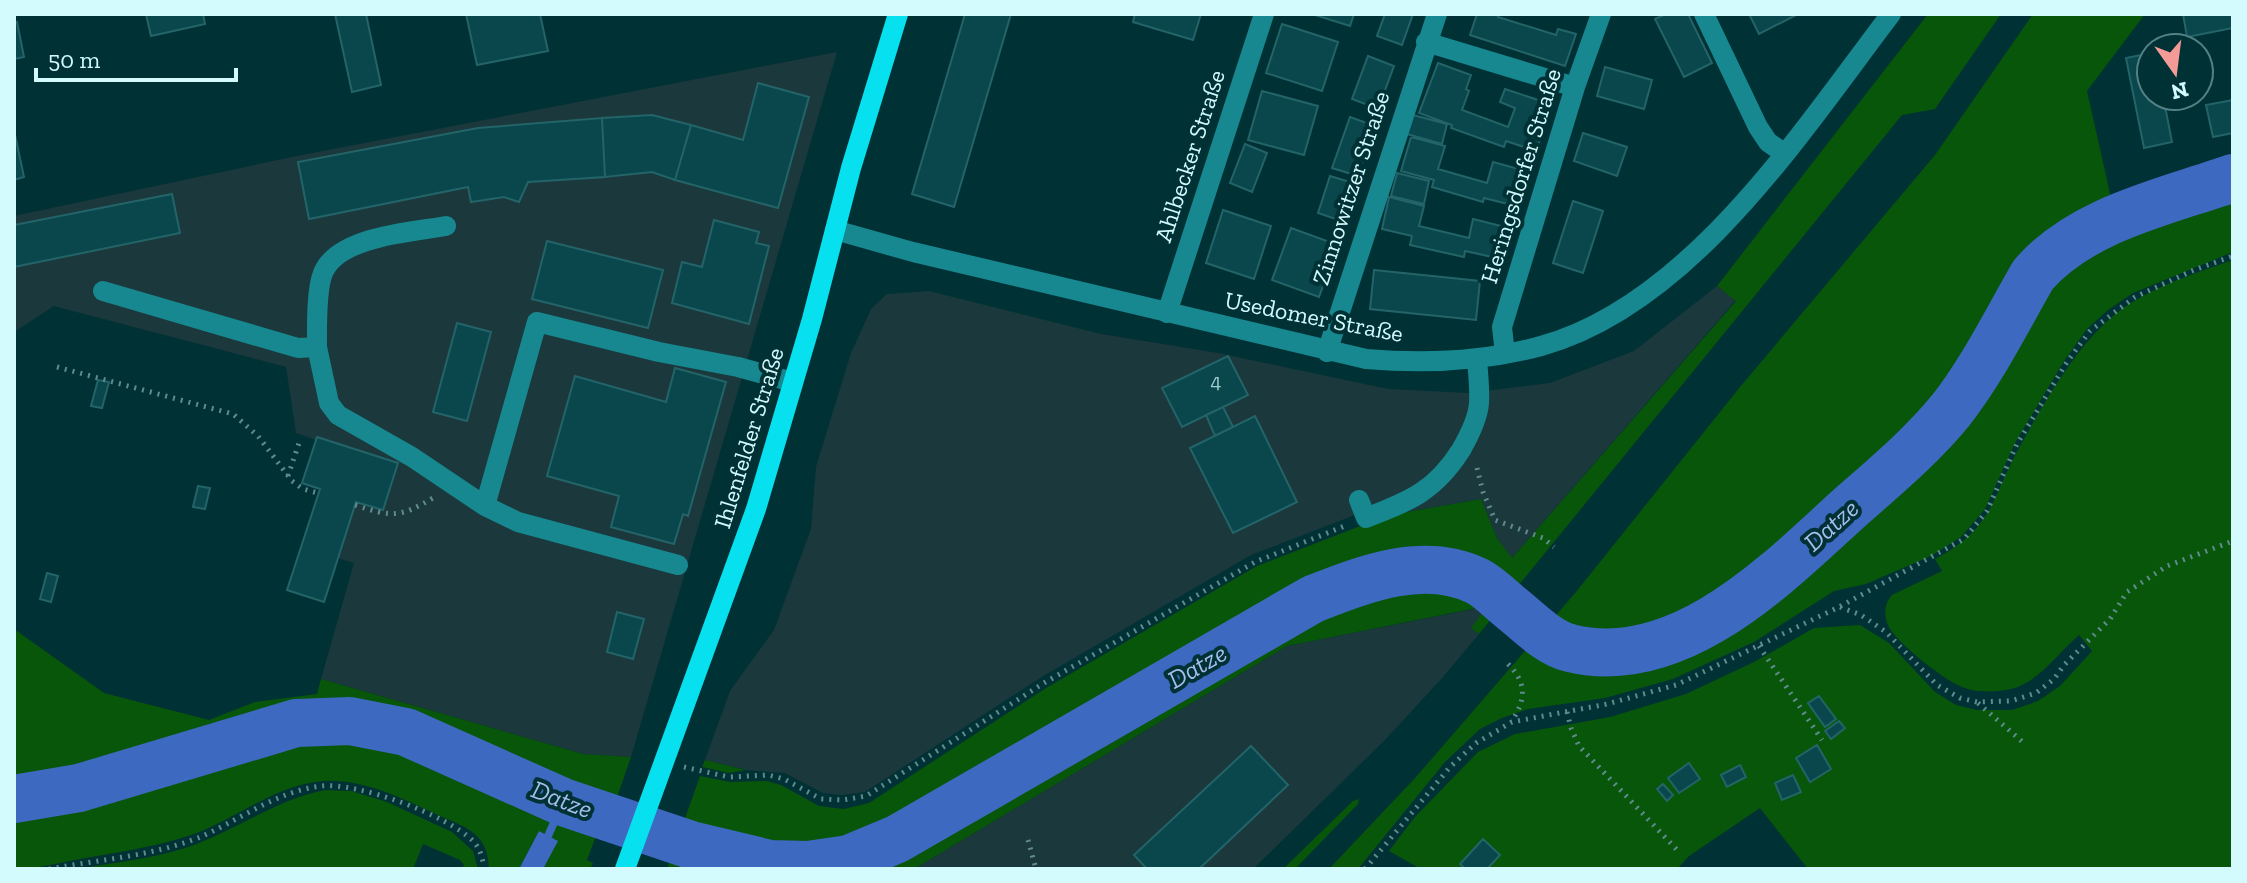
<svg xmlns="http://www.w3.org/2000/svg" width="2247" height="883" font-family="'Zilla Slab',serif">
  <rect width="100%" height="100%" fill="#003135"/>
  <path fill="#1b393c" d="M 837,52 L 631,757 L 583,754 L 321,679 L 354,563 L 338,558 L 356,502 L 383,510 L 398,464 L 317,438 L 316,440 L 296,433 L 286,367 L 54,306 L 14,332 L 14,216 L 292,157 Z
    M 1717,286 L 1736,300 L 1511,559 L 1497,538 L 1481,499 L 1407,512 L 1399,498 L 1251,555 L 1040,678 L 865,792 L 842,795 L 823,793 L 785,773 L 746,770 L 705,760 L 730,691 L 774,630 L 811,529 L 816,467 L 851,353 L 871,309 L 887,294 L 929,291 L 1101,334 L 1218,353 L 1388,389 L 1468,393 L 1550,383 L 1634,351 Z
    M 1489,606 L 1472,628 L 1479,634 L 1443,677 L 1384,741 L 1253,869 L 914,869 L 1287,646 Z"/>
  <path fill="#08560a" d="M 1928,14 L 2001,14 L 1935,109 L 1902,115 L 1479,634 L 1471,628 L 1487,606 L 1287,646 L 914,869 L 667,869 L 700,776 L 730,782 L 767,781 L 781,785 L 819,806 L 844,809 L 869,803 L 1046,688 L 1257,566 L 1368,523 L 1407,512 L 1481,499 L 1497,538 L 1512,558 L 1736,301 L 1717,286 Z
    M 2033,14 L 2145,14 L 2087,91 L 2111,198 L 2233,161 L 2233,252 L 2133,293 L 2108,310 L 2087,329 L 2064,361 L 2015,443 L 1985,509 L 1961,537 L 1931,556 L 1866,584 L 1834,591 L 1754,642 L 1673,679 L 1605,698 L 1528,709 L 1502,718 L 1480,729 L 1445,762 L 1358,869 L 1329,869 L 1416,777 L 1576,592 L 1740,387 L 1935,155 Z
    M 2233,260 L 2233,869 L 1808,869 L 1760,808 L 1689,856 L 1677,869 L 1421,869 L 1389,851 L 1414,818 L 1478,752 L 1515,734 L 1610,717 L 1686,694 L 1754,662 L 1814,628 L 1860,625 L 1889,643 L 1935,692 L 1956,705 L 1977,710 L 2012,710 L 2038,701 L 2060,686 L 2092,651 L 2079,635 C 2058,653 2039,682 2011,689 C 1997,692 1975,693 1962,687 C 1944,680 1900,645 1890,629 C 1883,619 1884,603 1892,595 L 1942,571 L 1935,559 C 1994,528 1991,498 2020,446 C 2044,403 2075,348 2112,317 C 2143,290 2195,273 2233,260 Z
    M 14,629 L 104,693 L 209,720 L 255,702 L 317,694 L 321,679 L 583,754 L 631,757 L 614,806 L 608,804 L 587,860 L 593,863 L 590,869 L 543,869 L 557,841 L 539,831 L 519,869 L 489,869 C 488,834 468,828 440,816 C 403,799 365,779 324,781 C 277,784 237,818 194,834 C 157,847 118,852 80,859 C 59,863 36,869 14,869 Z
    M 705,760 L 746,770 L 729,773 L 702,767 Z
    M 325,790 L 351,791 L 387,802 L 452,832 L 473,851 L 478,869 L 462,869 L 464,865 L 460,860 L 423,844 L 413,869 L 77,869 C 117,862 161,858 199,843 C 242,826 279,799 325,790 Z
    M 1359,799 L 1358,804 L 1295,869 L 1283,869 L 1353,801 Z"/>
  <path fill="#3e69c1" d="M 539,831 L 558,841 L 543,869 L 519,869 Z"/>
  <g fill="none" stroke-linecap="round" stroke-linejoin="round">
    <path stroke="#3e69c1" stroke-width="8" d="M 548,836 L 563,802"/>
    <path stroke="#3e69c1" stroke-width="48" d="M 14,799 L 79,788 L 296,723 L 350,721 L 406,732 L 563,802 L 691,845 L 770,864 L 808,865 L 849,859 L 897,839 L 1313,599 C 1364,579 1424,555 1477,581 C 1489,587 1500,599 1510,607 C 1528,621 1548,643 1570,648 C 1677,675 1775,576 1846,511 C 1882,479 1920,448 1951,410 C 1983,369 2007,320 2033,275 C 2081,219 2165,202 2233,178"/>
  </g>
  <path fill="#09474c" stroke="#236469" stroke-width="2" d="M 146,14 L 203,14 L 205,24 L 151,36 Z
    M 335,14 L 366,14 L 381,85 L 352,92 Z
    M 466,14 L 540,14 L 548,51 L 477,65 Z
    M 965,14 L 1011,14 L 954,207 L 912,194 Z
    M 1135,14 L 1201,14 L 1193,40 L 1133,22 Z
    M 1312,14 L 1354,14 L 1350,26 Z
    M 1385,14 L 1413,14 L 1402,45 L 1377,36 Z
    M 1477,14 L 1499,14 L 1498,17 L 1556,35 L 1558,29 L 1576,34 L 1565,66 L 1470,35 Z
    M 1666,14 L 1688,14 L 1712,63 L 1684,77 L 1655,19 Z
    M 1749,14 L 1798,14 L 1759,34 Z
    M 2183,14 L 2233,14 L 2233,28 L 2187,37 Z
    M 17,22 L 24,57 L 14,59 L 14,23 Z
    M 1282,24 L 1338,42 L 1322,91 L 1266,73 Z
    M 2151,53 L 2151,96 L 2163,96 L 2172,142 L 2144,148 L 2126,58 Z
    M 1368,56 L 1394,66 L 1378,109 L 1352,99 Z
    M 1438,63 L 1471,75 L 1466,89 L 1469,91 L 1462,110 L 1508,127 L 1515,108 L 1500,102 L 1505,89 L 1544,102 L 1539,117 L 1547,120 L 1536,151 L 1506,141 L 1504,147 L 1451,128 L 1452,125 L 1419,113 Z
    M 1605,67 L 1652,80 L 1644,109 L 1597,96 Z
    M 758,83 L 809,97 L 778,208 L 675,180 L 691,125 L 743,140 Z
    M 1262,91 L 1318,106 L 1304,155 L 1248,140 Z
    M 2233,100 L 2233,133 L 2213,137 L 2206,105 Z
    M 652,115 L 691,125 L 675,180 L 652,172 L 605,177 L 602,118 Z
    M 1413,115 L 1447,124 L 1442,144 L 1407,134 Z
    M 1350,117 L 1375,126 L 1358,176 L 1332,168 Z
    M 602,118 L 605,177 L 528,182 L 519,202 L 504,197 L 471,202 L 468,187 L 309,219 L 298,162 L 478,128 Z
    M 14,130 L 24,177 L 14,180 Z
    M 1583,133 L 1627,147 L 1617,176 L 1574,161 Z
    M 1411,137 L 1445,146 L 1438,169 L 1487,183 L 1493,162 L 1526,171 L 1516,206 L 1484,198 L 1483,202 L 1432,187 L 1434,180 L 1401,171 Z
    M 1245,144 L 1267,153 L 1252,192 L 1230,183 Z
    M 1397,173 L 1429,181 L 1424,204 L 1391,196 Z
    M 1330,176 L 1356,184 L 1344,222 L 1318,213 Z
    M 172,194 L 180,233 L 14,267 L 14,225 Z
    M 1389,197 L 1424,206 L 1419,226 L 1469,238 L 1473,219 L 1505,227 L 1497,258 L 1465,251 L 1464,257 L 1410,245 L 1412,236 L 1382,229 Z
    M 1573,201 L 1603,211 L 1583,273 L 1553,263 Z
    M 1223,210 L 1271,226 L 1254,279 L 1206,263 Z
    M 714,220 L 759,232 L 756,243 L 769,246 L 749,324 L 672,303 L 682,262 L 702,267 Z
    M 1291,228 L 1338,245 L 1319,297 L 1272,280 Z
    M 547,241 L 663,270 L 648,328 L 532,299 Z
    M 1374,270 L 1480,281 L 1476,320 L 1370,309 Z
    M 457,323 L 491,332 L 467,421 L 433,412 Z
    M 1228,356 L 1248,395 L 1182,427 L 1162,388 Z
    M 675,368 L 726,382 L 688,516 L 683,514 L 674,544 L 611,527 L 619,496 L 547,476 L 575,376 L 666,402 Z
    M 98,380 L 109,382 L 102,408 L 91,406 Z
    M 1223,407 L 1233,427 L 1215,436 L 1206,415 Z
    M 1255,416 L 1297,502 L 1233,533 L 1190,448 Z
    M 317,437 L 398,463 L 383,510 L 356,502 L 324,602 L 287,590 L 320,489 L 302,483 Z
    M 198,486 L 210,488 L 205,509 L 193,507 Z
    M 47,573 L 58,576 L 51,602 L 40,599 Z
    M 617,612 L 644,619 L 633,659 L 607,652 Z
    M 1819,696 L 1836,719 L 1825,727 L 1808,703 Z
    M 1839,721 L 1845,728 L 1831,739 L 1825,731 Z
    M 1817,745 L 1831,769 L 1810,782 L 1796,758 Z
    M 1251,746 L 1288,785 L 1199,869 L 1147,869 L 1134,855 Z
    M 1689,763 L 1700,779 L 1679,793 L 1668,778 Z
    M 1740,765 L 1746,777 L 1727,787 L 1721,775 Z
    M 1793,775 L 1801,792 L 1782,800 L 1775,783 Z
    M 1663,784 L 1673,795 L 1667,801 L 1657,789 Z
    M 1483,839 L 1500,855 L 1487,869 L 1465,869 L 1460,864 Z"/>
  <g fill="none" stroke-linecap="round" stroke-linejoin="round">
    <path stroke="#5f8b8f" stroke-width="5" stroke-dasharray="2 6" stroke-linecap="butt" d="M 57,367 L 233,414 L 258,436 L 292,481 L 303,489 L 318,493
      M 1477,468 L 1483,492 L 1495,520 L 1543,538 L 1554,547
      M 288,476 L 299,443
      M 355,505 C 392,517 399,518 433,498
      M 1840,607 L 1861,615 L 1886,632 L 1937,685 L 1960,698 L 1977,702 L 2011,701 L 2036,693 L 2054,679 L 2064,665 L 2110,619 L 2127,592 L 2167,566 L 2233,541
      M 1759,646 L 1822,740
      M 1508,664 C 1527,683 1526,699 1512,721
      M 1978,703 L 2025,744
      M 1567,712 L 1571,728 L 1579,746 L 1679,852
      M 684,767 L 729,777 L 768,775 L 784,779 L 821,799 L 843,800 L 866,796 L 1044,683 L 1255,562 L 1347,525
      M 1028,840 L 1036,869
      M 49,869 C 98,860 151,856 198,838 C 238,821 277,791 321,786 C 358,782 447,815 473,841 C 480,848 483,859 484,869
      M 1365,869 L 1450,767 L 1476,743 L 1512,722 L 1607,704 L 1676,685 L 1839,607 L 1964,539 L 1987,511 L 2017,444 L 2067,362 L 2090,331 L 2135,297 L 2194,270 L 2233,256"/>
    <path stroke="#178890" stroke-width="20" d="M 1704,14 L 1758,127 L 1768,142 L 1785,154
      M 1426,42 L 1575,87
      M 835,230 L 913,252 L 1366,359 C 1425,364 1483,362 1541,346 C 1690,305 1801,132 1891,14
      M 103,291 L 298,348 L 317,347 L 329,403 L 338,415 L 412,457 L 485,506 L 537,322 L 659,352 L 738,367 L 793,382
      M 1167,313 L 1264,14
      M 317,347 C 317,328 316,290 323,273 C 338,236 412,232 446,226
      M 1327,352 L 1437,14
      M 1505,354 L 1502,327 L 1575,87 L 1601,14
      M 1359,500 L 1366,518 C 1410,501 1435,491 1461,450 C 1469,436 1478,419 1479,403 C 1480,389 1478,374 1477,359
      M 485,506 L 518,522 L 678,565"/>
    <path stroke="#07e0ee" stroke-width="20" d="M 625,869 L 756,509 L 812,319 L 851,168 L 898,14"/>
  </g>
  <g text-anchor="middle" stroke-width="8" stroke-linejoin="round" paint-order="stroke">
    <g font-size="20" fill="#a0cdd1">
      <text x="1216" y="388">4</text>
    </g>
    <g font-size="24" fill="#d3fafd" stroke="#003135">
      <text transform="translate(1190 156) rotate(-72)" y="8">Ahlbecker Straße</text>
      <text transform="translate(1521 176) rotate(-73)" y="8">Heringsdorfer Straße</text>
      <text transform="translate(1351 188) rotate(-72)" y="8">Zinnowitzer Straße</text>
      <text transform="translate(1314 317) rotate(11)" y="8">Usedomer Straße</text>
      <text transform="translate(749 438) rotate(-73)" y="8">Ihlenfelder Straße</text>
    </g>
    <g font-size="26" font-style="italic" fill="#a6beec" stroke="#003135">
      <text transform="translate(1831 525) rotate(-42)" y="9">Datze</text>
      <text transform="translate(1197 666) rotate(-30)" y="9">Datze</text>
      <text transform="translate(562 799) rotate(21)" y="9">Datze</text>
    </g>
  </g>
  <rect width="2247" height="883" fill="none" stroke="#d3fafd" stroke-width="32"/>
  <g transform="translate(2175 72) rotate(166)"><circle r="38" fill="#003135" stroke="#548185" stroke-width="2"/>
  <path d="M0-6L14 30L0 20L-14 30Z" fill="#f59b97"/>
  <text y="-12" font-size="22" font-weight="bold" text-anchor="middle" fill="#d3fafd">N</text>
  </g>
  <path d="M36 68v12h200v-12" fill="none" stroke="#d3fafd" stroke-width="4"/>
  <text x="48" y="68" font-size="24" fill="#d3fafd" stroke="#003135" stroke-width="6" paint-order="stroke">50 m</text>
</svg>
